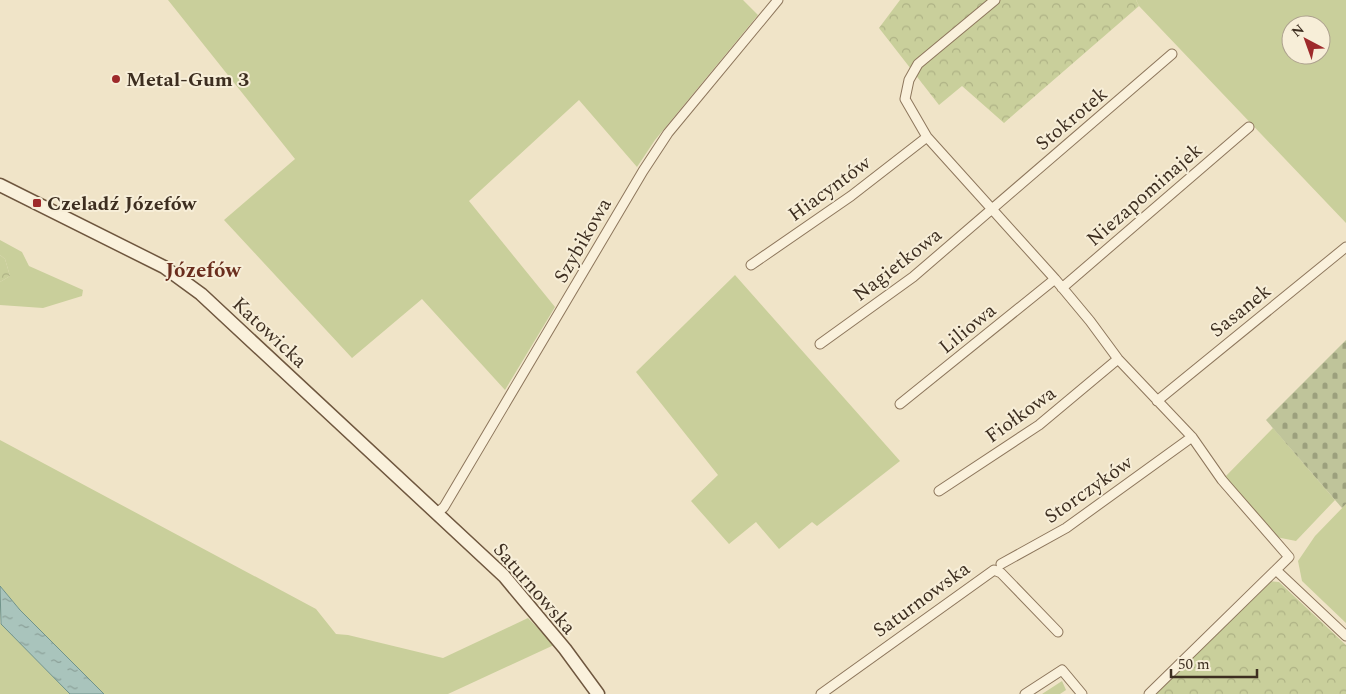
<svg xmlns="http://www.w3.org/2000/svg" width="1346" height="694" font-family="Spectral,serif">
  <defs>
    <pattern id="forest-crowns" width="20" height="18" patternUnits="userSpaceOnUse" patternTransform="scale(1.25)"><rect width="20" height="18" fill="#c9cf9b"/><path d="M2 6a3 3 0 1 1 6 0M12 15a3 3 0 1 1 6 0" fill="none" stroke="#aeb285"/></pattern>
    <pattern id="cemetery-stones" width="16" height="16" patternUnits="userSpaceOnUse" patternTransform="scale(1.25)"><rect width="16" height="16" fill="#bfc49a"/><path d="M2 7V4a2 2 0 0 1 4 0v3zM10 15v-3a2 2 0 0 1 4 0v3z" fill="#9ca07d"/></pattern>
    <pattern id="water-ripples" width="26" height="14" patternUnits="userSpaceOnUse" patternTransform="scale(1.25)"><rect width="26" height="14" fill="#a9c4bc"/><path d="M2 4q2-2 4 0t4 0M15 11q2-2 4 0t4 0" fill="none" stroke="#8ba098"/></pattern>
  </defs>
  <rect width="100%" height="100%" fill="#f0e4c8"/>
  <path fill="#c9cf9b" fill-rule="evenodd" d="M 168,0 L 743,0 L 758,15 L 655,140 L 637,167 L 579,100 L 469,201 L 555,307 L 505,390 L 422,299 L 352,358 L 224,220 L 295,159 Z
    M 1136,0 L 1346,0 L 1346,223 L 1139,6 ZM 1291,25 L 1321,25 L 1321,55 L 1291,55 Z
    M 0,240 L 22,252 L 29,266 L 83,290 L 82,296 L 43,308 L 0,305 L 0,282 L 10,276 L 5,259 L 0,255 Z
    M 735,275 L 900,461 L 817,526 L 812,522 L 779,549 L 756,522 L 729,544 L 691,501 L 718,475 L 636,372 Z
    M 1273,428 L 1335,500 L 1296,541 L 1276,537 L 1224,478 Z
    M 0,440 L 316,609 L 336,634 L 348,635 L 443,658 L 528,618 L 554,645 L 448,694 L 104,694 L 20,610 L 0,586 Z
    M 1346,504 L 1346,623 L 1302,581 L 1298,561 L 1315,536 Z
    M 0,623 L 70,694 L 0,694 Z
    M 1062,681 L 1066,690 L 1060,694 L 1042,694 Z"/>
  <path fill="url(#forest-crowns)" d="M 900,0 L 1136,0 L 1139,6 L 1004,123 L 962,86 L 939,105 L 879,28 Z
    M 0,255 L 5,259 L 10,276 L 0,282 Z
    M 1268,581 L 1279,582 L 1346,645 L 1346,694 L 1154,694 Z"/>
  <path fill="url(#cemetery-stones)" d="M 1346,340 L 1346,504 L 1342,508 L 1266,420 Z"/>
  <path fill="url(#water-ripples)" stroke="#6f938a" d="M 0,586 L 20,610 L 104,694 L 70,694 L 1,624 Z"/>
  <g fill="none" stroke-linecap="round" stroke-linejoin="round">
    <g stroke="#8d765c" stroke-width="11">
      <path id="street" d="M 995,0 L 918,64 L 909,80 L 905,99 L 927,137 L 1055,279 L 1090,321 L 1118,359 L 1192,437 L 1222,480 L 1289,557 L 1149,694
        M 751,265 L 851,196 L 927,137
        M 1062,288 L 1249,127
        M 820,344 L 913,277 L 1172,54
        M 1157,401 L 1346,247
        M 900,404 L 1055,279
        M 939,491 L 1039,425 L 1118,359
        M 437,513 L 444,507 L 643,171 L 668,133 L 778,0
        M 1001,564 L 1066,528 L 1192,437
        M 1277,571 L 1346,636
        M 821,694 L 994,570 L 1001,573 L 1058,632
        M 1025,694 L 1062,670 L 1082,694"/>
    </g>
    <g stroke="#6f573f" stroke-width="15">
      <path id="secondary" d="M 0,185 L 164,267 L 201,294 L 504,576 L 565,649 L 598,694"/>
    </g>
    <use href="#street" stroke="#faf1dc" stroke-width="9"/>
    <use href="#secondary" stroke="#faf1dc" stroke-width="12"/>
  </g>
  <g fill="#9e2a2b" stroke="#f7eed8" stroke-width="2">
    <circle cx="116" cy="79" r="5"/>
    <rect x="32" y="198" width="10" height="10" rx="2.5"/>
  </g>
  <g text-anchor="middle" stroke-width="4" stroke-linejoin="round" paint-order="stroke">
    <g font-size="20" font-weight="bold" fill="#3d2e20" stroke="#f7eed8" text-anchor="start">
      <text x="126" y="86">Metal-Gum 3</text>
      <text x="47" y="210">Czeladź Józefów</text>
    </g>
    <g font-size="20" fill="#3d2e20" stroke="#f7eed8">
      <text transform="translate(1071 118) rotate(-40)" y="7">Stokrotek</text>
      <text transform="translate(829 188) rotate(-36)" y="7">Hiacyntów</text>
      <text transform="translate(1144 194) rotate(-41)" y="7">Niezapominajek</text>
      <text transform="translate(582 240) rotate(-60)" y="7">Szybikowa</text>
      <text transform="translate(897 264) rotate(-38)" y="7">Nagietkowa</text>
      <text transform="translate(1240 310) rotate(-39)" y="7">Sasanek</text>
      <text transform="translate(967 328) rotate(-39)" y="7">Liliowa</text>
      <text transform="translate(270 332) rotate(43)" y="7">Katowicka</text>
      <text transform="translate(1020 414) rotate(-36)" y="7">Fiołkowa</text>
      <text transform="translate(1088 489) rotate(-35)" y="7">Storczyków</text>
      <text transform="translate(535 588) rotate(49)" y="7">Saturnowska</text>
      <text transform="translate(921 599) rotate(-36)" y="7">Saturnowska</text>
    </g>
    <g font-size="21" font-weight="bold" fill="#6b2e1e" stroke="#f7eed8">
      <text x="203" y="277">Józefów</text>
    </g>
  </g>
  <g transform="translate(1306 40) rotate(319)"><circle r="24" fill="#f7eed8" stroke="#ada18e"/>
  <path d="M0-4L9 19L0 12L-9 19Z" fill="#9e2a2b"/>
  <text y="-8" font-size="14" font-weight="bold" text-anchor="middle" fill="#3d2e20">N</text>
  </g>
  <path d="M1171 669v8h86v-8" fill="none" stroke="#3d2e20" stroke-width="2.5"/>
  <text x="1178" y="669" font-size="15" fill="#3d2e20" stroke="#f7eed8" stroke-width="4" paint-order="stroke">50 m</text>
</svg>
